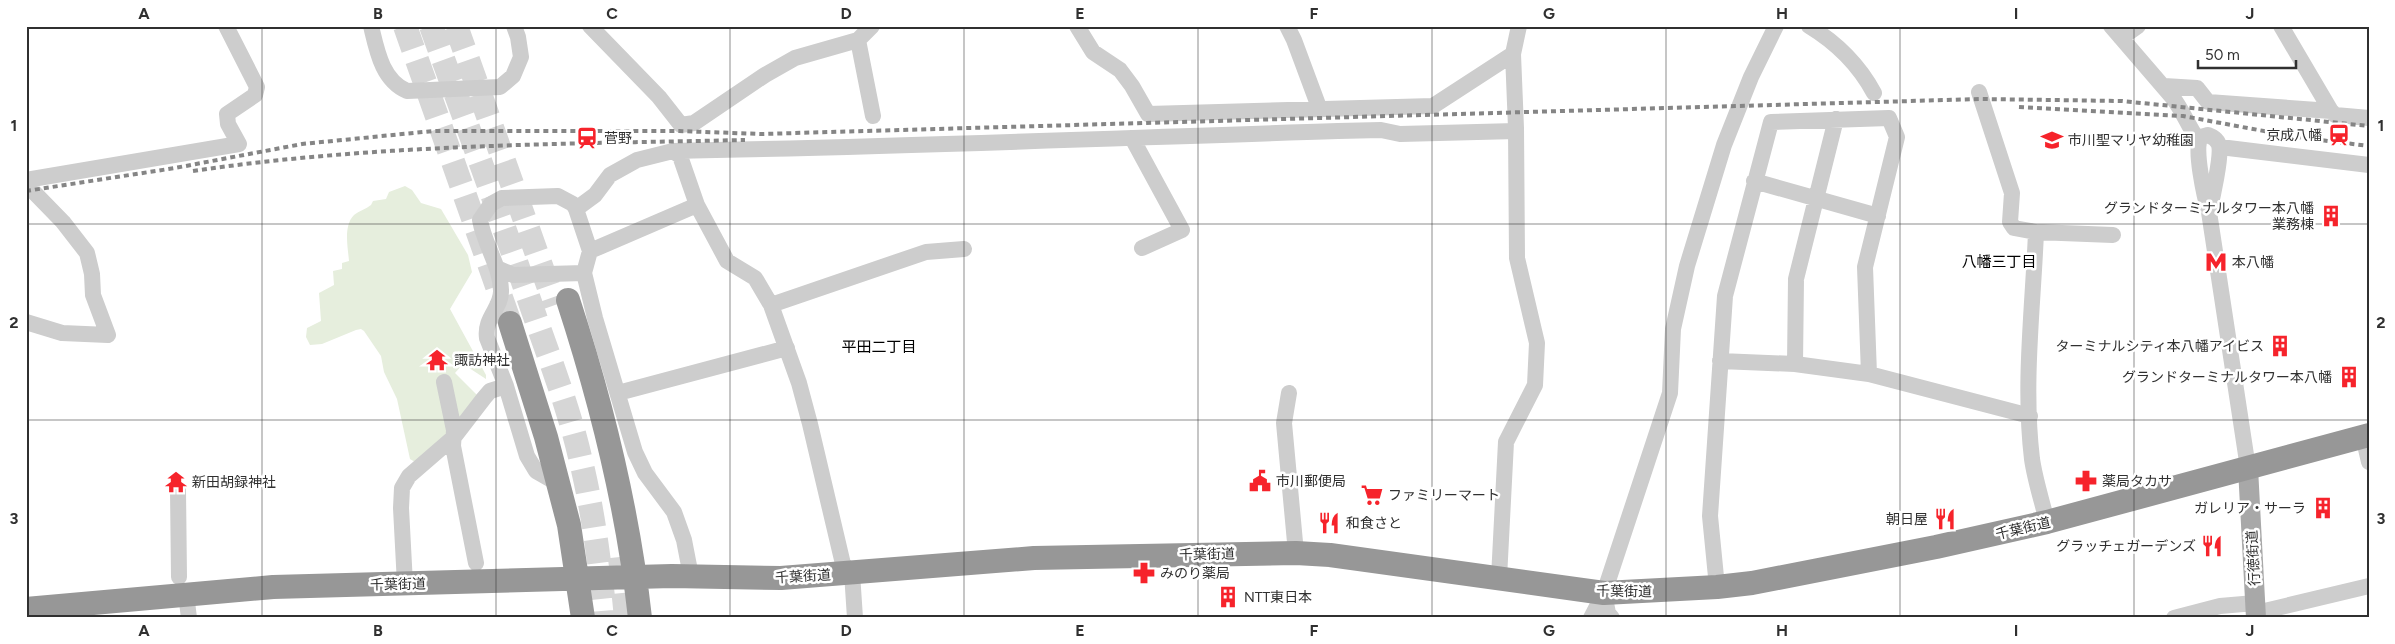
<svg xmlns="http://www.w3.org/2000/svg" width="2395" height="644" font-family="Figtree,'Noto Sans JP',sans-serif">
  <rect width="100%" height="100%" fill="#fff"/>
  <path fill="#e6eedd" d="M 405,186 L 412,190 L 421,203 L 441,209 L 468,255 L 472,272 L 450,309 L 486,375 L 486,379 L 463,364 L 455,373 L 477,395 L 455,428 L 415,462 L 410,459 L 397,399 L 384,372 L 381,356 L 364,331 L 361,329 L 356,330 L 322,344 L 310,345 L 306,337 L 307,328 L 321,321 L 319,293 L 334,285 L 333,271 L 342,269 L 342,263 L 349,261 C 348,248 343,226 354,215 C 359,211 366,209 371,205 L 373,201 L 386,199 L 389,192 Z"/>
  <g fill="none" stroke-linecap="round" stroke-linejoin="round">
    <path stroke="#d6d6d6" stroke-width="24" stroke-dasharray="24 12" stroke-linecap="butt" d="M 405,26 L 510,323
      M 431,26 C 465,119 499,212 531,305 C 548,355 568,405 580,457 C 593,510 600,563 605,618
      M 456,26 L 555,305
      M 620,557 L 626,618"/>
    <path stroke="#cdcdcd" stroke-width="16" d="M 371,26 C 377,51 382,80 407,91 L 500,87 L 513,76 L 521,57 L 518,37 L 514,26
      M 590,26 L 659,97 L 681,125
      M 1077,26 L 1093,52 L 1120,70 L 1132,86 L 1148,114 L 1433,106 L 1513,54
      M 1287,26 L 1294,40 L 1320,110
      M 1809,26 C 1837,43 1859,65 1874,93
      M 2111,26 L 2173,98 C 2183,111 2188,126 2198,140
      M 2281,26 L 2331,111 L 2335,115 L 2369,118
      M 2121,38 L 2138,26
      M 858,40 L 873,116
      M 2164,86 L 2197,88 L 2208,102 L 2331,111
      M 1979,92 L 2012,193 L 2010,222 L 2014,228 L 2036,232 L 2113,235
      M 681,125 L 694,123 L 765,75 L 795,58 L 858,40 L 872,26
      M 2208,135 C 2213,137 2217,139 2219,145 C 2222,155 2212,200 2209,212 C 2205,199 2193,146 2201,137 Z
      M 1132,138 L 1182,230 L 1142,248
      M 2220,147 L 2369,165
      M 673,151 L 680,156 L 697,205 L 727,261 L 755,278 L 771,305 L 799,383 L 810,424 L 843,564 L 852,573 L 855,618
      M 26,180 L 239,144 L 228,124 L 227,114 L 255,95 L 257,87 L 226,26
      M 1754,181 L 1878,216
      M 26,184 L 63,222 L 87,253 L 92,274 L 93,295 L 108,335 L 62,333 L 26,322
      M 576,209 L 595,195 L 610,175 L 637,160 L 673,151 C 895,147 1116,138 1338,131 L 1381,130 L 1400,134 L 1516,131
      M 2209,212 L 2248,468
      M 2036,232 C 2033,307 2023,384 2032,459 C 2035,480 2042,501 2047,522
      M 590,251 L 697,205
      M 497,268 L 513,275 L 584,273
      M 771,305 L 926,252 L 964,249
      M 1720,361 L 1795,364 L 1869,374 L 2030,416
      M 1795,364 L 1796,279 L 1836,119
      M 444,382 L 454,430 L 453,446 L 476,563
      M 618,393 L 787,348
      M 1289,393 L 1284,423 L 1296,553
      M 2366,449 L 2369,462
      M 557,483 L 536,471 L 527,456 L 506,386 L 487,338 C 484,317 502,308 501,290 C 500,265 484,244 480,220 L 491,204 L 502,198 L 558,196 L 573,204 L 576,209 L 590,251 L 584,273 L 595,318 L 635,452 L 645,473 L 674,512 L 684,540 L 691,576
      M 178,490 L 179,577
      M 1499,578 L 1506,442 L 1535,385 L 1537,343 L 1517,258 L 1516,128 L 1513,54 L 1519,26
      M 405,584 L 401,508 L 402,488 L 409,476 L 454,437 L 484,398 L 490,391 L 506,386
      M 1717,587 L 1710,516 L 1725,296 L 1771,122 L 1889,118 L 1897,137 L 1865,267 L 1869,374
      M 1604,593 L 1608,613 L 1612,618
      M 186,594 L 189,618
      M 2256,613 L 2369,586
      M 1591,618 L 1604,593 L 1670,393 L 1673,329 L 1687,266 L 1724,145 L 1751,77 L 1776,26
      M 2174,618 L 2220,606 L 2255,603"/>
    <path stroke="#a8a8a8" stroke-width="20" d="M 2248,468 L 2256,618"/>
    <path stroke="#979797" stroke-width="24" d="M 568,300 C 602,404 628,509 640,618
      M 510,323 L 546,437 L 569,525 L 583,618
      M 26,609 L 273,587 L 672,576 L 781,578 L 1034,558 L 1296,553 L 1330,555 L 1604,593 L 1717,587 L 1752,583 L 1936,547 L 2047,522 L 2369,435"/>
    <path stroke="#858585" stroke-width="4" stroke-dasharray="5 4" stroke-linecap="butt" d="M 2019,107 L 2183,116 L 2296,137 L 2369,146
      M 193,171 C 376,144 561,144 745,140
      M 26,191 L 175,168 L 302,144 L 433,131 L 679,131 L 761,134 L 1981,99 L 2122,101 L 2369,126"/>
  </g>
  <path fill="none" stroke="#303030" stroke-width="1" stroke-opacity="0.55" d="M 262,26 L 262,618M 496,26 L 496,618M 730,26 L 730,618M 964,26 L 964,618M 1198,26 L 1198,618M 1432,26 L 1432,618M 1666,26 L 1666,618M 1900,26 L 1900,618M 2134,26 L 2134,618M 26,224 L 2369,224M 26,420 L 2369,420"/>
  <defs>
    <g id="station-bare" transform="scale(1.725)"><path d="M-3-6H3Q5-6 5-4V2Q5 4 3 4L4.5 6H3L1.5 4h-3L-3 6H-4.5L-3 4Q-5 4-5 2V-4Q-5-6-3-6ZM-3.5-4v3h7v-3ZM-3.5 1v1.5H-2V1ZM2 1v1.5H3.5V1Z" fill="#f6232b" stroke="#fff" stroke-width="2.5" paint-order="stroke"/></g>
    <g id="school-bare" transform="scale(1.725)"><path d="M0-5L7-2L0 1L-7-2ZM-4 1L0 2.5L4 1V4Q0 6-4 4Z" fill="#f6232b" stroke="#fff" stroke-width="2.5" paint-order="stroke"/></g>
    <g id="building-bare" transform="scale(1.725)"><path d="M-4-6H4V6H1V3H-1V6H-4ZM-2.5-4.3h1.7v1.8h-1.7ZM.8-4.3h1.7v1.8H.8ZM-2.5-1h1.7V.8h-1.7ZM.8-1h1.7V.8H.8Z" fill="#f6232b" stroke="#fff" stroke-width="2.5" paint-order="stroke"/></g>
    <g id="metro-bare" transform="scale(1.725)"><path d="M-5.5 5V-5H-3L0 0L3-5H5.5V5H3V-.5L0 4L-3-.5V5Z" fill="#f6232b" stroke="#fff" stroke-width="2.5" paint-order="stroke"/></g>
    <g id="temple-bare" transform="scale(1.725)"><path d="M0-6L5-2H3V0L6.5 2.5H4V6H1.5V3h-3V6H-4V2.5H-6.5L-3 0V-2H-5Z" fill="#f6232b" stroke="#fff" stroke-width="2.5" paint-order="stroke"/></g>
    <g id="civic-bare" transform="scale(1.725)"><path d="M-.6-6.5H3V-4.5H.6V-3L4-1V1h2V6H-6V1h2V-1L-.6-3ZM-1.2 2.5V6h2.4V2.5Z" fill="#f6232b" stroke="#fff" stroke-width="2.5" paint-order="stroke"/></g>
    <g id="pharmacy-bare" transform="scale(1.725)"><path d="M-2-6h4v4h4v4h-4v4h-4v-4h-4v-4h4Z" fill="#f6232b" stroke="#fff" stroke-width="2.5" paint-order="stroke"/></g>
    <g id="supermarket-bare" transform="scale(1.725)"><path d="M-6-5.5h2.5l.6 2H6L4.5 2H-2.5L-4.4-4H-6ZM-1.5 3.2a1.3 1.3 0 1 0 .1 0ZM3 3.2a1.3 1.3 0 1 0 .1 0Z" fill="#f6232b" stroke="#fff" stroke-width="2.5" paint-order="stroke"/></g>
    <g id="restaurant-bare" transform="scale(1.725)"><path d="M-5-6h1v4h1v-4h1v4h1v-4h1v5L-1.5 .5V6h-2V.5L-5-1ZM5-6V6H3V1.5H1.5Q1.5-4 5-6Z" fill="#f6232b" stroke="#fff" stroke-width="2.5" paint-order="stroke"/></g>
  </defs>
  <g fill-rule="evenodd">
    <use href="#station-bare" x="2339" y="135"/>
    <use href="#station-bare" x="587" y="138"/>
    <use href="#school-bare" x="2052" y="140"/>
    <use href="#building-bare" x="2331" y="216"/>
    <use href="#metro-bare" x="2216" y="262"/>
    <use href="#building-bare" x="2280" y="346"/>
    <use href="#temple-bare" x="437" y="360"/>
    <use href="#building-bare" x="2349" y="377"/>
    <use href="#civic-bare" x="1260" y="481"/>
    <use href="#pharmacy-bare" x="2086" y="481"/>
    <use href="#temple-bare" x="176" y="482"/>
    <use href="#supermarket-bare" x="1372" y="495"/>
    <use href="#building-bare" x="2323" y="508"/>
    <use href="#restaurant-bare" x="1945" y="519"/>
    <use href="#restaurant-bare" x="1329" y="523"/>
    <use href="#restaurant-bare" x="2212" y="546"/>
    <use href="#pharmacy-bare" x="1144" y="573"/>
    <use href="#building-bare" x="1228" y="597"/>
  </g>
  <g text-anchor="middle" stroke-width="5" stroke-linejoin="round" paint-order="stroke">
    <g font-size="14" fill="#303030" stroke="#fff" text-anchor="start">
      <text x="2322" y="140" text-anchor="end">京成八幡</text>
      <text x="604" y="143">菅野</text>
      <text x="2068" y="145">市川聖マリヤ幼稚園</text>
      <text x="2314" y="213" text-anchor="end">グランドターミナルタワー本八幡<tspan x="2314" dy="16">業務棟</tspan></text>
      <text x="2232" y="267">本八幡</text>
      <text x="2264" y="351" text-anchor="end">ターミナルシティ本八幡アイビス</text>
      <text x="454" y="365">諏訪神社</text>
      <text x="2332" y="382" text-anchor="end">グランドターミナルタワー本八幡</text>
      <text x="1276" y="486">市川郵便局</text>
      <text x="2102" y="486">薬局タカサ</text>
      <text x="192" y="487">新田胡録神社</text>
      <text x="1388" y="500">ファミリーマート</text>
      <text x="2306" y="513" text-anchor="end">ガレリア・サーラ</text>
      <text x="1928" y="524" text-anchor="end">朝日屋</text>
      <text x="1346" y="528">和食さと</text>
      <text x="2196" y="551" text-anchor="end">グラッチェガーデンズ</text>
      <text x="1160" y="578">みのり薬局</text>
      <text x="1244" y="602">NTT東日本</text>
    </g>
    <g font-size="14" fill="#303030" stroke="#fff">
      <text transform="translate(2023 528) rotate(-13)" y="5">千葉街道</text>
      <text transform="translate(1207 554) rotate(-1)" y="5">千葉街道</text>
      <text transform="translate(2253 558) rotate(-93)" y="5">行徳街道</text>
      <text transform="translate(803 576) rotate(-3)" y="5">千葉街道</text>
      <text transform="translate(398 584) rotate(-1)" y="5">千葉街道</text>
      <text transform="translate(1624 591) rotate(1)" y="5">千葉街道</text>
    </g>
    <g font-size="15" fill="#000" stroke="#fff">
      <text x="1999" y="267">八幡三丁目</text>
      <text x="879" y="352">平田二丁目</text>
    </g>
  </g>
  <rect width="2395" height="644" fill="none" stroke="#ffffff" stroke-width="55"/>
  <path d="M2198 60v8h98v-8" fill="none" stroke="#303030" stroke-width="2.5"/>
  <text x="2205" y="60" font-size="15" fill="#303030" stroke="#ffffff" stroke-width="4" paint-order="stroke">50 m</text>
  <rect x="28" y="28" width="2340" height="588" fill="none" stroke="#303030" stroke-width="2"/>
  <g font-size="16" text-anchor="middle" font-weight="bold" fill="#303030">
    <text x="144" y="19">A</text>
    <text x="378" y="19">B</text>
    <text x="612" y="19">C</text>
    <text x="846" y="19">D</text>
    <text x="1080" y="19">E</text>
    <text x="1314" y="19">F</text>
    <text x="1549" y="19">G</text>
    <text x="1782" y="19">H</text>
    <text x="2016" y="19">I</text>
    <text x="2250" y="19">J</text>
    <text x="14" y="131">1</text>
    <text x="2381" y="131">1</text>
    <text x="14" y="328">2</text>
    <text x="2381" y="328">2</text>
    <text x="14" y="524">3</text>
    <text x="2381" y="524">3</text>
    <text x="144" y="636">A</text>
    <text x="378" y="636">B</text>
    <text x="612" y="636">C</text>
    <text x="846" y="636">D</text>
    <text x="1080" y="636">E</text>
    <text x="1314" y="636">F</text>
    <text x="1549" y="636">G</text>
    <text x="1782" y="636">H</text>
    <text x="2016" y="636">I</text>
    <text x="2250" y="636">J</text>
  </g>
</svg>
